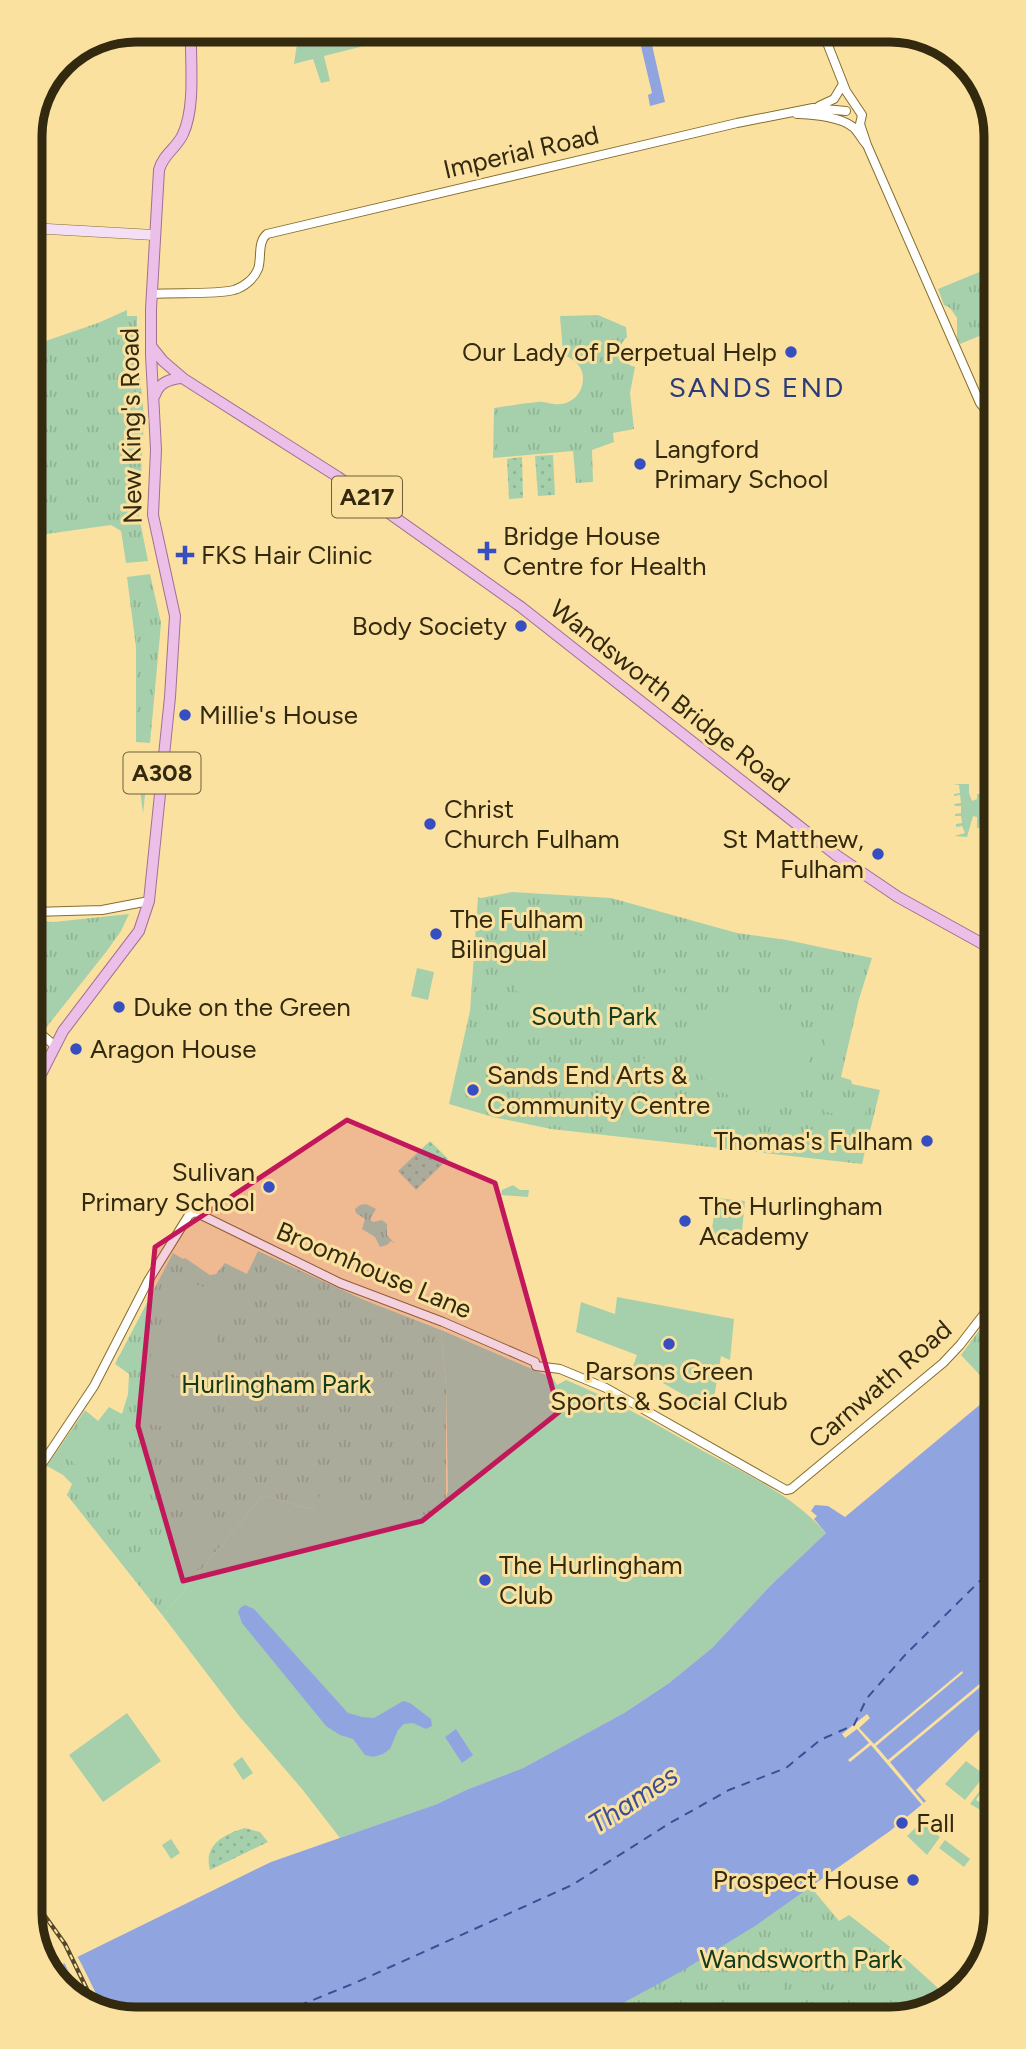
<svg xmlns="http://www.w3.org/2000/svg" width="1026" height="2049" font-family="Figtree,sans-serif">
  <defs>
    <pattern id="grass-dots" width="8" height="8" patternUnits="userSpaceOnUse" patternTransform="scale(1.75)"><rect width="8" height="8" fill="#a6d0ac"/><path d="M2 2h.1M6 6h.1" fill="none" stroke="#8fb393" stroke-width="1.8" stroke-linecap="round"/></pattern>
    <pattern id="park-tufts" width="24" height="20" patternUnits="userSpaceOnUse" patternTransform="scale(1.75)"><rect width="24" height="20" fill="#a6d0ac"/><path d="M3 7l-1-3M5 7V3M7 7l1-3M15 17l-1-3M17 17v-4M19 17l1-3" fill="none" stroke="#8fb393"/></pattern>
  </defs>
  <rect width="100%" height="100%" fill="#fbe1a0"/>
  <path fill="url(#grass-dots)" d="M 553,455 L 555,495 L 538,496 L 535,456 Z
    M 522,457 L 523,498 L 509,499 L 507,459 Z
    M 430,1141 L 448,1159 L 416,1190 L 398,1171 Z
    M 245,1828 L 260,1832 L 268,1842 L 210,1870 C 203,1845 224,1834 245,1828 Z"/>
  <path fill="url(#park-tufts)" d="M 989,268 L 989,332 L 960,344 L 957,338 L 957,318 L 950,308 L 944,305 L 938,289 Z
    M 127,310 L 127,316 L 137,316 L 137,345 L 144,417 L 139,516 L 148,561 L 126,563 L 121,531 L 111,525 L 32,536 L 31,346 L 98,323 Z
    M 598,315 L 626,327 L 627,337 C 614,349 618,362 635,367 L 630,393 L 634,429 L 613,433 L 614,442 L 592,450 L 593,482 L 576,483 L 573,451 L 493,458 L 494,408 C 509,406 524,403 538,402 C 544,401 548,404 554,404 C 571,406 583,394 583,378 C 583,365 572,359 563,354 L 560,316 Z
    M 150,574 L 161,623 L 160,635 L 150,743 L 136,742 L 136,647 L 127,577 Z
    M 136,756 L 149,756 L 143,814 Z
    M 512,892 L 611,898 L 737,933 L 787,940 L 872,958 L 859,999 L 841,1077 L 851,1080 L 852,1084 L 880,1090 L 862,1164 L 551,1129 L 493,1117 L 449,1104 L 470,1011 L 478,897 L 481,898 Z
    M 129,914 L 121,931 L 106,952 L 45,1029 L 34,1019 L 33,921 L 54,922 Z
    M 366,1204 L 376,1209 L 370,1219 L 373,1222 L 382,1220 L 387,1224 L 387,1235 L 395,1244 L 391,1241 L 387,1245 L 380,1247 L 375,1237 L 362,1229 L 365,1219 L 356,1213 L 355,1209 L 360,1205 Z
    M 258,1251 L 364,1300 L 441,1330 L 446,1385 L 446,1500 C 441,1512 434,1516 421,1516 L 316,1504 L 314,1507 L 310,1509 L 263,1495 L 163,1616 L 67,1495 L 72,1484 L 63,1475 L 47,1466 L 85,1410 L 98,1421 L 109,1407 L 122,1414 L 128,1394 L 129,1374 L 115,1364 L 173,1253 L 183,1259 L 185,1258 L 210,1275 L 216,1274 L 225,1263 L 247,1274 Z
    M 981,1328 L 994,1339 L 994,1390 L 961,1355 Z
    M 810,1886 L 839,1921 L 849,1915 L 907,1960 L 948,1997 L 930,2011 L 603,2014 C 675,1975 744,1934 810,1886 Z"/>
  <path fill="#a6d0ac" d="M 299,30 L 314,30 L 316,33 L 330,30 L 390,30 L 392,39 L 324,56 L 330,81 L 321,83 L 313,59 L 294,64 Z
    M 953,784 L 969,784 L 969,793 L 972,801 L 977,799 L 977,794 L 980,794 L 982,801 L 986,801 L 987,794 L 990,794 L 991,822 L 989,829 L 987,829 L 987,823 L 984,821 L 980,823 L 979,828 L 977,828 L 977,817 L 973,816 L 967,837 L 954,836 L 965,833 L 962,826 L 956,827 L 956,824 L 962,823 L 961,816 L 955,816 L 955,814 L 961,813 L 961,806 L 955,806 L 954,804 L 961,803 L 960,795 L 954,796 L 954,794 L 960,793 L 959,785 Z
    M 556,933 C 575,933 598,938 612,950 C 637,974 626,1018 592,1027 C 581,1030 571,1028 560,1026 C 501,1012 498,945 556,933 Z
    M 656,958 L 693,966 L 691,975 L 654,967 Z
    M 417,968 L 434,972 L 428,1000 L 411,996 Z
    M 660,972 L 684,977 L 682,988 L 658,984 Z
    M 657,987 L 681,992 L 679,1003 L 655,998 Z
    M 744,1002 C 758,1005 774,1006 785,1013 C 822,1035 813,1090 773,1100 C 761,1103 748,1099 736,1097 C 718,1093 702,1082 697,1064 C 686,1031 713,1004 744,1002 Z
    M 832,1010 L 854,1015 L 846,1052 L 824,1047 Z
    M 642,1058 L 667,1063 L 664,1074 L 640,1069 Z
    M 639,1072 L 663,1078 L 661,1089 L 637,1084 Z
    M 826,1096 L 857,1103 L 853,1118 L 823,1111 Z
    M 860,1104 L 867,1106 L 855,1159 L 848,1157 Z
    M 822,1115 L 853,1122 L 849,1137 L 818,1130 Z
    M 817,1134 L 848,1141 L 845,1156 L 814,1149 Z
    M 513,1185 L 520,1190 L 529,1190 L 528,1197 L 501,1195 L 502,1190 Z
    M 716,1198 L 745,1201 L 741,1240 L 711,1237 Z
    M 174,1278 L 230,1295 L 203,1384 L 148,1367 Z
    M 617,1297 L 734,1319 L 730,1360 L 721,1356 L 712,1410 L 678,1402 L 682,1394 L 633,1366 L 637,1355 L 576,1332 L 581,1302 L 615,1314 Z
    M 441,1330 L 553,1378 L 557,1385 L 566,1380 C 615,1400 659,1426 705,1452 C 748,1475 794,1496 826,1533 L 770,1586 L 712,1648 L 669,1683 L 624,1713 L 523,1768 L 466,1790 L 437,1804 L 340,1838 L 302,1789 L 240,1717 L 163,1616 L 263,1495 L 310,1509 L 314,1507 L 321,1493 L 328,1491 L 398,1512 L 421,1516 L 434,1515 L 444,1506 L 448,1491 L 446,1385 Z
    M 148,1376 L 201,1388 L 193,1420 L 176,1416 L 173,1429 L 137,1421 Z
    M 87,1422 L 118,1448 L 92,1478 L 62,1453 Z
    M 192,1504 L 227,1534 L 176,1594 L 141,1565 Z
    M 127,1713 L 161,1761 L 103,1802 L 69,1755 Z
    M 995,1732 L 996,1759 L 981,1747 Z
    M 242,1757 L 253,1773 L 243,1780 L 233,1764 Z
    M 966,1761 L 985,1775 L 965,1800 L 945,1784 Z
    M 988,1780 L 993,1786 L 996,1786 L 996,1805 L 979,1795 L 976,1800 L 996,1812 L 996,1819 L 970,1804 Z
    M 921,1822 L 940,1837 L 927,1855 L 907,1836 Z
    M 171,1839 L 180,1853 L 171,1859 L 162,1845 Z
    M 945,1840 L 970,1859 L 964,1867 L 939,1848 Z
    M 781,1983 L 795,2013 L 714,2013 Z"/>
  <path fill="#90a5e0" d="M 650,36 L 665,102 L 650,106 L 648,95 L 652,93 L 639,38 Z
    M 994,1393 L 995,1715 L 916,1790 L 926,1801 L 890,1831 L 755,1926 L 682,1971 L 603,2014 L 130,2019 L 77,2001 L 53,1972 L 64,1967 L 63,1964 L 271,1862 L 437,1804 L 466,1790 L 523,1768 L 624,1713 L 669,1683 L 712,1648 L 770,1586 L 826,1533 L 814,1519 L 817,1516 L 811,1511 L 815,1505 L 828,1506 L 845,1517 Z
    M 245,1605 L 254,1609 L 348,1713 L 362,1717 L 374,1718 L 403,1701 L 410,1703 L 431,1719 L 432,1726 L 426,1729 L 413,1723 L 404,1724 L 398,1730 L 390,1749 L 383,1754 L 373,1757 L 365,1755 L 353,1739 L 340,1735 L 326,1726 L 242,1623 L 238,1612 L 240,1608 Z
    M 456,1729 L 473,1755 L 462,1763 L 445,1737 Z"/>
  <path fill="#fbe1a0" d="M 962,1671 L 963,1673 L 876,1746 L 888,1760 L 988,1677 L 990,1679 L 890,1762 L 924,1803 L 922,1805 L 871,1745 L 850,1762 L 848,1760 L 869,1743 L 857,1729 L 845,1738 L 842,1734 L 867,1714 L 870,1718 L 859,1728 L 874,1744 Z
    M 76,1954 L 82,1965 L 104,2010 L 84,2004 L 63,1960 Z"/>
  <g fill="none" stroke-linecap="round" stroke-linejoin="round">
    <path stroke="#3a4f96" stroke-width="2" stroke-dasharray="9 7" stroke-linecap="butt" d="M 269,2018 L 357,1982 L 572,1885 L 670,1823 L 729,1790 L 786,1768 L 820,1740 L 854,1725 L 867,1698 L 906,1654 L 995,1566"/>
    <g stroke="#856e2e" stroke-width="10">
      <path id="tertiary" d="M 822,30 L 846,91 L 862,115 L 860,124 L 867,145 L 980,403 L 990,415
        M 819,106 L 834,99 L 843,84
        M 797,114 C 814,115 839,116 853,127 C 858,131 862,140 867,145
        M 152,294 C 175,292 213,295 234,290 C 244,287 254,279 258,269 C 262,258 257,242 267,234 L 737,123 L 813,108 L 846,111
        M 33,912 L 102,910 L 149,901
        M 34,1028 L 55,1046
        M 36,1473 L 94,1386 L 148,1281 L 179,1231 L 189,1215 L 195,1212 L 340,1283 L 443,1322 L 535,1362 L 536,1366 L 560,1369 L 606,1388 L 786,1490 L 791,1489 L 943,1363 L 960,1345 L 994,1301"/>
    </g>
    <g stroke="#856e2e" stroke-width="11">
      <path id="secondary" d="M 30,228 L 154,235"/>
    </g>
    <g stroke="#a26f92" stroke-width="12">
      <path id="primary" d="M 151,346 L 163,361 L 184,379 L 338,477 L 521,607 L 836,855 L 898,897 L 992,949
        M 155,395 C 159,383 168,380 180,378
        M 34,1088 L 63,1031 L 139,931 L 149,901 L 170,697 L 175,616 L 153,515 L 156,450 L 151,355 L 151,309 L 159,170 C 163,154 177,148 183,134 C 196,106 190,61 191,30"/>
    </g>
    <use href="#tertiary" stroke="#fff" stroke-width="8"/>
    <use href="#secondary" stroke="#f5dff4" stroke-width="10"/>
    <use href="#primary" stroke="#ebbfe8" stroke-width="10"/>
    <g stroke="#554828" stroke-width="4.5">
      <path id="rail" d="M 37,1905 L 65,1944 L 96,2008"/>
    </g>
    <use href="#rail" stroke="#fbe1a0" stroke-width="2" stroke-dasharray="5" stroke-linecap="butt"/>
  </g>
  <path fill="#c2185b" fill-opacity="0.2" stroke="#c2185b" stroke-width="5" stroke-linejoin="round" d="M 347,1120 L 495,1183 L 559,1412 L 422,1521 L 183,1581 L 138,1426 L 155,1247 Z"/>
  <g fill="#364ec0" stroke="#fbe1a0" stroke-width="2.5">
    <circle cx="791" cy="352" r="7"/>
    <circle cx="640" cy="464" r="7"/>
    <path d="M483.5 540.5h7v7h7v7h-7v7h-7v-7h-7v-7h7z"/>
    <path d="M181.5 544.5h7v7h7v7h-7v7h-7v-7h-7v-7h7z"/>
    <circle cx="521" cy="626" r="7"/>
    <circle cx="185" cy="715" r="7"/>
    <circle cx="430" cy="824" r="7"/>
    <circle cx="878" cy="854" r="7"/>
    <circle cx="436" cy="934" r="7"/>
    <circle cx="119" cy="1007" r="7"/>
    <circle cx="76" cy="1049" r="7"/>
    <circle cx="473" cy="1090" r="7"/>
    <circle cx="927" cy="1141" r="7"/>
    <circle cx="269" cy="1187" r="7"/>
    <circle cx="685" cy="1221" r="7"/>
    <circle cx="669" cy="1344" r="7"/>
    <circle cx="485" cy="1580" r="7"/>
    <circle cx="902" cy="1823" r="7"/>
    <circle cx="913" cy="1880" r="7"/>
  </g>
  <g text-anchor="middle" stroke-width="6" stroke-linejoin="round" paint-order="stroke">
    <g fill="#fbe1a0" stroke="#6f603a" stroke-width="2">
      <rect x="332" y="476.5" width="70" height="41" rx="5"/>
      <rect x="123.5" y="752.5" width="77" height="41" rx="5"/>
    </g>
    <g font-size="24" font-weight="bold" fill="#33290f">
      <text x="367" y="505">A217</text>
      <text x="162" y="781">A308</text>
    </g>
    <g font-size="26" fill="#33290f" stroke="#fbe1a0">
      <text transform="translate(521 152) rotate(-13)" y="9">Imperial Road</text>
      <text transform="translate(131 426) rotate(-91)" y="9">New King's Road</text>
      <text transform="translate(670 696) rotate(38)" y="9">Wandsworth Bridge Road</text>
      <text transform="translate(374 1270) rotate(23)" y="9">Broomhouse Lane</text>
      <text transform="translate(880 1384) rotate(-41)" y="9">Carnwath Road</text>
    </g>
    <g font-size="26" fill="#33290f" stroke="#fbe1a0" text-anchor="start">
      <text x="777" y="361" text-anchor="end">Our Lady of Perpetual Help</text>
      <text x="654" y="458">Langford<tspan x="654" dy="30">Primary School</tspan></text>
      <text x="503" y="545">Bridge House<tspan x="503" dy="30">Centre for Health</tspan></text>
      <text x="201" y="564">FKS Hair Clinic</text>
      <text x="507" y="635" text-anchor="end">Body Society</text>
      <text x="199" y="724">Millie's House</text>
      <text x="444" y="818">Christ<tspan x="444" dy="30">Church Fulham</tspan></text>
      <text x="864" y="848" text-anchor="end">St Matthew,<tspan x="864" dy="30">Fulham</tspan></text>
      <text x="450" y="928">The Fulham<tspan x="450" dy="30">Bilingual</tspan></text>
      <text x="133" y="1016">Duke on the Green</text>
      <text x="90" y="1058">Aragon House</text>
      <text x="487" y="1084">Sands End Arts &amp;<tspan x="487" dy="30">Community Centre</tspan></text>
      <text x="913" y="1150" text-anchor="end">Thomas's Fulham</text>
      <text x="255" y="1181" text-anchor="end">Sulivan<tspan x="255" dy="30">Primary School</tspan></text>
      <text x="699" y="1215">The Hurlingham<tspan x="699" dy="30">Academy</tspan></text>
      <text x="669" y="1380" text-anchor="middle">Parsons Green<tspan x="669" dy="30">Sports &amp; Social Club</tspan></text>
      <text x="499" y="1574">The Hurlingham<tspan x="499" dy="30">Club</tspan></text>
      <text x="916" y="1832">Fall</text>
      <text x="899" y="1889" text-anchor="end">Prospect House</text>
    </g>
    <g font-size="26" fill="#123c1d" stroke="#fbe1a0">
      <text x="594" y="1025">South Park</text>
      <text x="276" y="1393">Hurlingham Park</text>
      <text x="801" y="1968">Wandsworth Park</text>
    </g>
    <g font-size="28" letter-spacing="2" fill="#2c3c76" stroke="#fbe1a0">
      <text x="757" y="397">SANDS END</text>
    </g>
    <g font-size="28" font-style="italic" fill="#3a4f96" stroke="#fbe1a0">
      <text transform="translate(633 1799) rotate(-33)" y="10">Thames</text>
    </g>
  </g>
  <path d="M0 0H1026V2049H0ZM136 42H890A94 94 0 0 1 984 136V1913A94 94 0 0 1 890 2007H136A94 94 0 0 1 42 1913V136A94 94 0 0 1 136 42Z" fill="#fbe1a0" fill-rule="evenodd"/>
  <path fill="none" stroke="#33290f" stroke-width="9" d="M136 42H890A94 94 0 0 1 984 136V1913A94 94 0 0 1 890 2007H136A94 94 0 0 1 42 1913V136A94 94 0 0 1 136 42Z"/>
</svg>
